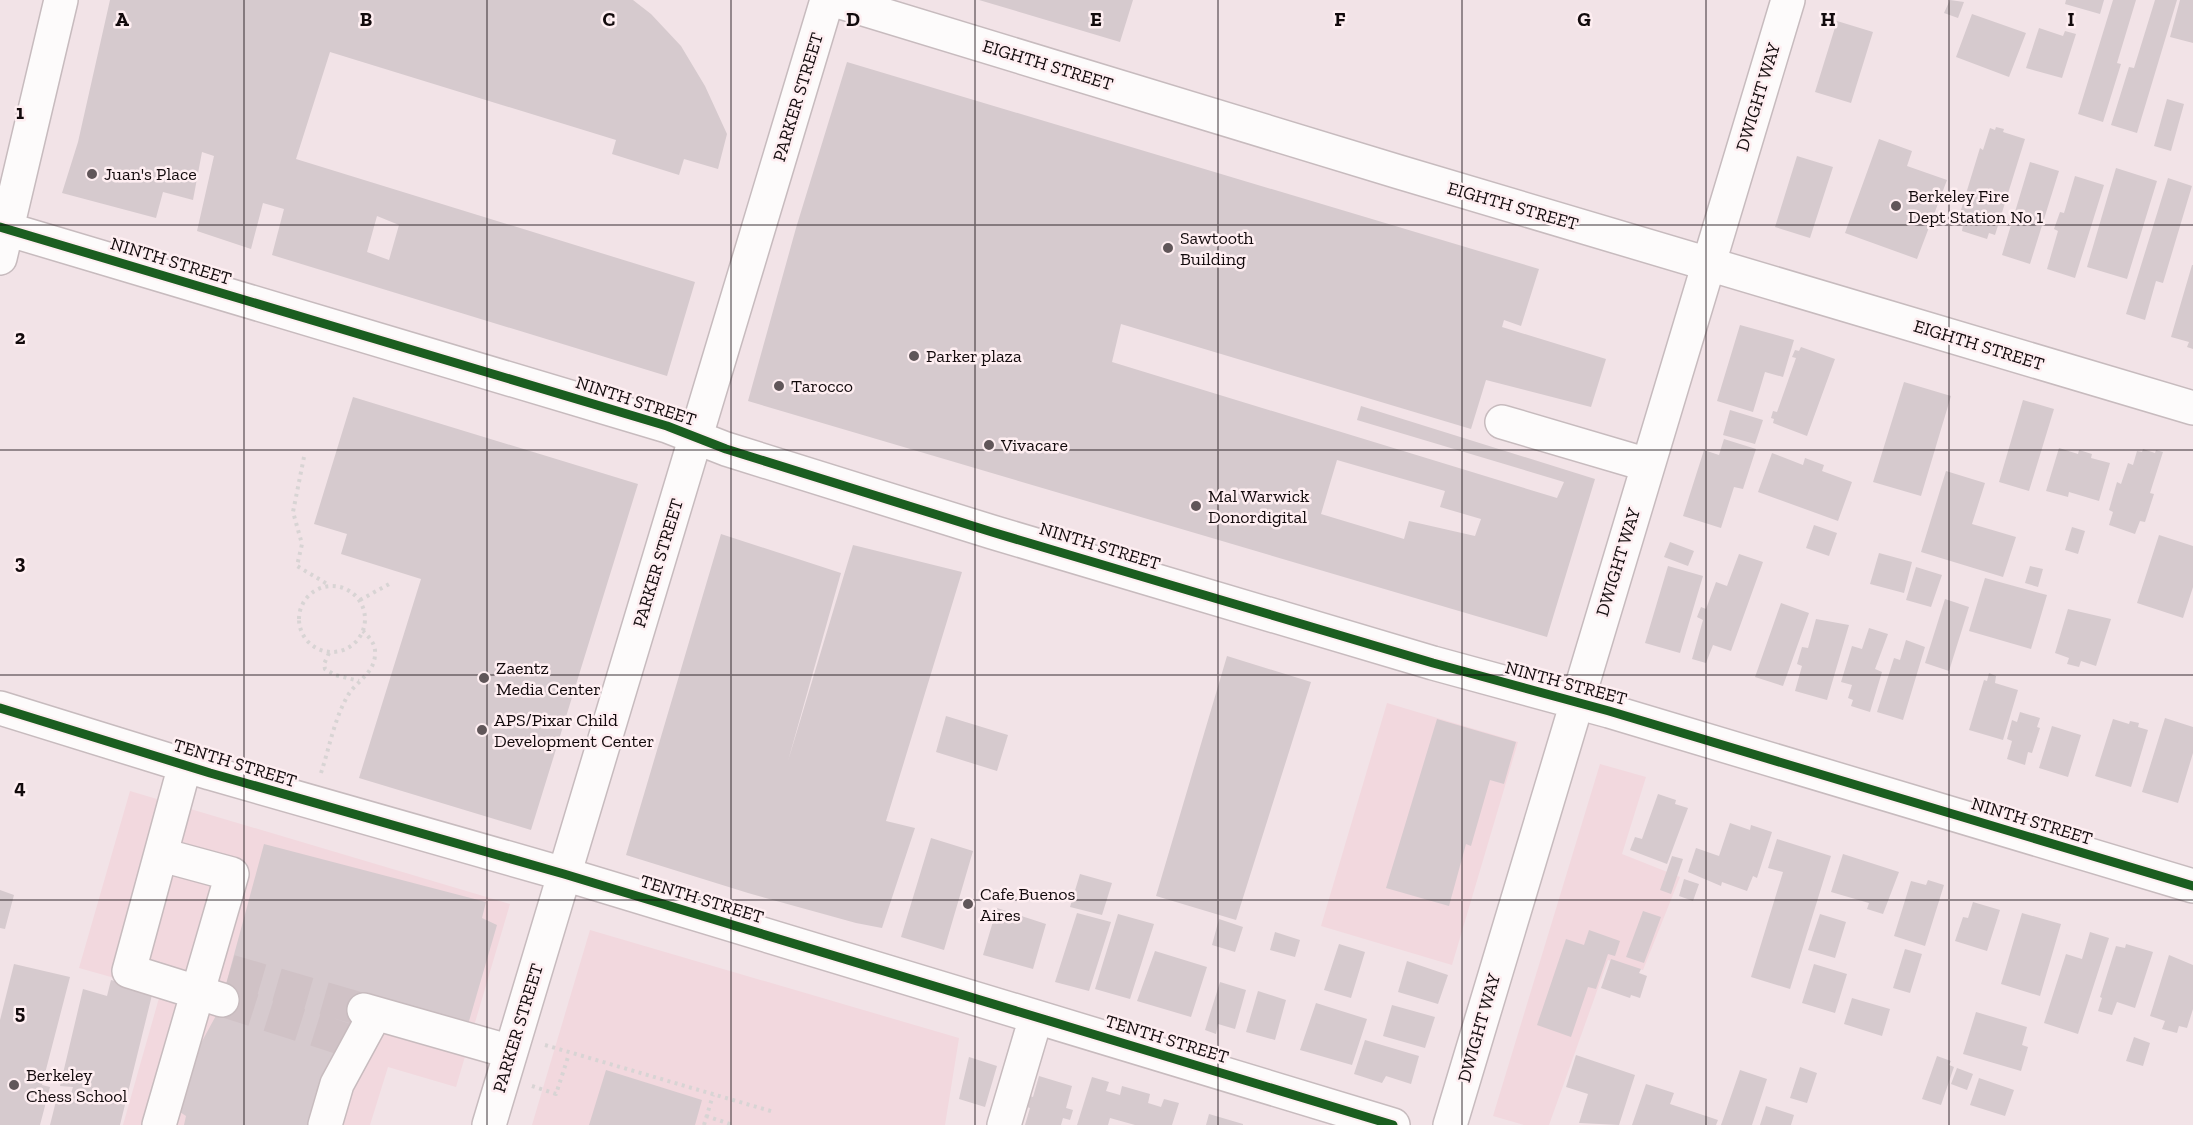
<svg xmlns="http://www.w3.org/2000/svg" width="2193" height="1125" font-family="'Zilla Slab',serif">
  <rect width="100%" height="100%" fill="#f2e3e7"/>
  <path fill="#f2d8de" d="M 1387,703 L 1518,742 L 1452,965 L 1321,926 Z
    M 1600,764 L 1646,777 L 1622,854 L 1680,877 L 1643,970 L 1608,960 L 1549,1125 L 1524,1125 L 1493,1116 Z
    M 130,791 L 510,904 L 456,1087 L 388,1067 L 370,1125 L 123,1125 L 161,991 L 79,968 Z
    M 590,930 L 959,1038 L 945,1125 L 532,1125 Z"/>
  <path fill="#d6cace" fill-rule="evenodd" d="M 110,0 L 633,0 L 651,14 L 681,46 L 705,86 L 727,134 L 718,169 L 684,159 L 679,175 L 612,154 L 616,140 L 330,52 L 296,159 L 695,282 L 667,376 L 272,255 L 284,209 L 263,203 L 251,249 L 197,231 L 214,156 L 202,152 L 193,200 L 163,192 L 156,218 L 62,193 L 78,142 ZM 377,216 L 399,225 L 389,260 L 367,252 Z
    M 979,0 L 1133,0 L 1120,42 Z
    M 1950,0 L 1964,2 L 1958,18 L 1944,13 Z
    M 2066,0 L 2104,0 L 2100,14 L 2065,4 Z
    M 2113,0 L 2136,0 L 2117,63 L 2121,64 L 2103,122 L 2078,114 Z
    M 2155,0 L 2177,0 L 2137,133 L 2111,125 L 2129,67 L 2134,68 Z
    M 2180,0 L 2193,0 L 2193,43 L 2170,37 Z
    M 1972,14 L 2026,33 L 2009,77 L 1956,57 Z
    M 1837,21 L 1873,32 L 1851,103 L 1815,92 Z
    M 2039,28 L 2063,36 L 2065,31 L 2076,34 L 2062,78 L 2026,68 Z
    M 847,62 L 1539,269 L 1521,326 L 1504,320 L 1502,327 L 1606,359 L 1591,407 L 1486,380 L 1471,429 L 1121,324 L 1112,362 L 1557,498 L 1564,482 L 1357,420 L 1361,406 L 1595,479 L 1547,637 L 748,401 L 796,228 ZM 1337,460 L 1445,491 L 1440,507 L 1481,519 L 1475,536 L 1409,521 L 1404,539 L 1321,514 Z
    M 2167,99 L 2184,104 L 2171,151 L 2154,146 Z
    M 1996,127 L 2004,129 L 2003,132 L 2025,139 L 1995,235 L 1989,233 L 1987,239 L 1962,231 L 1963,225 L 1957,223 L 1980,148 L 1983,150 L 1990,128 L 1995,130 Z
    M 1879,139 L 1912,151 L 1907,166 L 1947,180 L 1917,259 L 1845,233 Z
    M 1797,156 L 1833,167 L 1810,238 L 1775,227 Z
    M 2030,162 L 2059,171 L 2030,264 L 2002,255 Z
    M 2116,168 L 2157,181 L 2127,279 L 2087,267 Z
    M 2075,176 L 2104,185 L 2075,278 L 2047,269 L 2058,231 L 2054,229 L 2060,212 L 2064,213 Z
    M 2168,178 L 2192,186 L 2163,283 L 2156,281 L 2145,320 L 2126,314 Z
    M 2192,265 L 2193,265 L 2193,349 L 2187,347 L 2189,342 L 2171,337 Z
    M 1740,325 L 1794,340 L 1783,377 L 1765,372 L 1753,412 L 1717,401 Z
    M 1801,347 L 1835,359 L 1807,436 L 1773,423 L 1774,419 L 1771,418 L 1773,411 L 1777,412 L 1796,358 L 1792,357 L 1795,350 L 1799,351 Z
    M 1904,382 L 1951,396 L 1921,496 L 1873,482 Z
    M 353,397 L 638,484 L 531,830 L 359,778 L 421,579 L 341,554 L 347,534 L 314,524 Z
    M 2023,400 L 2054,409 L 2029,491 L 1999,482 Z
    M 1730,410 L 1763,420 L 1755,444 L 1723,435 Z
    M 1724,439 L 1756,449 L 1743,489 L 1734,487 L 1721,528 L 1683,516 L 1704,450 L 1719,455 Z
    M 2059,448 L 2078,454 L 2079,450 L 2092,454 L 2091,458 L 2110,463 L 2099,501 L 2069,492 L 2068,497 L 2046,491 Z
    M 2143,449 L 2155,453 L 2156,450 L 2163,452 L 2150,493 L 2154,494 L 2145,522 L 2140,521 L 2135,534 L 2109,525 L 2113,512 L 2109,510 L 2117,482 L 2121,484 L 2128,463 L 2133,465 L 2137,451 L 2142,452 Z
    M 1772,453 L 1803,465 L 1805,458 L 1824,465 L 1822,471 L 1852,482 L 1838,521 L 1758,492 Z
    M 1946,471 L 1985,483 L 1972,524 L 2016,537 L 2003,577 L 1921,552 Z
    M 1814,525 L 1837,533 L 1829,556 L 1806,548 Z
    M 2072,527 L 2085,531 L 2078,554 L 2065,550 Z
    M 721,534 L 841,573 L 788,761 L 853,545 L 962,572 L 886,821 L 915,828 L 882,928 L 856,923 L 748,893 L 626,855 Z
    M 2159,535 L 2193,546 L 2193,587 L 2183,618 L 2137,603 Z
    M 1670,542 L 1694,551 L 1688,566 L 1664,557 Z
    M 1879,553 L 1912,562 L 1904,593 L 1870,584 Z
    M 1739,554 L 1763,562 L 1731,651 L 1713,645 L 1706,663 L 1692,659 L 1703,620 L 1697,617 L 1701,607 L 1706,609 L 1716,582 L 1727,586 Z
    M 1668,566 L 1703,576 L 1680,653 L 1645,643 Z
    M 2030,566 L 2043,569 L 2038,587 L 2025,583 Z
    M 1916,567 L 1942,575 L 1931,607 L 1906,600 Z
    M 1985,578 L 2047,595 L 2031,649 L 1969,631 Z
    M 1945,599 L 1969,607 L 1949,671 L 1925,663 Z
    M 1781,603 L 1809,613 L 1783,686 L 1755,677 Z
    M 2068,609 L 2111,619 L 2096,666 L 2081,661 L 2079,667 L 2067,664 L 2069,658 L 2055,653 Z
    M 1816,619 L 1849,625 L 1827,700 L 1795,691 L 1802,666 L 1797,664 L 1802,647 L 1808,648 Z
    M 1869,628 L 1888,634 L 1875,669 L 1882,672 L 1870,712 L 1851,706 L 1853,700 L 1848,698 L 1852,685 L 1841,682 L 1852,646 L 1862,649 Z
    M 1906,640 L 1925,647 L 1903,720 L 1877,712 L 1894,658 L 1900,660 Z
    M 1227,656 L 1311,682 L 1236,920 L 1156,896 Z
    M 1989,673 L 1996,676 L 1995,683 L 2018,690 L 2003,740 L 1969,730 L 1984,680 L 1987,681 Z
    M 2020,712 L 2040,718 L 2037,727 L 2040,728 L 2032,753 L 2028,752 L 2025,765 L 2007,759 L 2012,741 L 2007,739 L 2012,720 L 2017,722 Z
    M 946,716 L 1008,735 L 997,771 L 936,752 Z
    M 2165,718 L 2193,727 L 2193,753 L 2178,803 L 2142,792 Z
    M 1437,719 L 1516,742 L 1504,784 L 1490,780 L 1471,846 L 1466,844 L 1449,906 L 1386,888 Z
    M 2113,719 L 2129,724 L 2130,721 L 2139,723 L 2138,727 L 2148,730 L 2131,787 L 2095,776 Z
    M 2052,726 L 2081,735 L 2068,777 L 2039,768 Z
    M 1658,794 L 1676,800 L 1675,804 L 1688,808 L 1667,864 L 1630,850 L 1635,837 L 1642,839 Z
    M 1730,823 L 1750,830 L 1751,825 L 1772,832 L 1757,878 L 1753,876 L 1747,891 L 1722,882 L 1721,886 L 1688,872 L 1696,848 L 1719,856 Z
    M 931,838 L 973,851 L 944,950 L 901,937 Z
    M 1777,839 L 1831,856 L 1790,989 L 1751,977 L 1783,872 L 1768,868 Z
    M 264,844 L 486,902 L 482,918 L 497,925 L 467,1028 L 370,998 L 309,1125 L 184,1125 L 186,1116 L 168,1104 L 219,1010 Z
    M 1843,854 L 1899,872 L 1883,914 L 1867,909 L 1869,903 L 1831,892 Z
    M 1672,856 L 1683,859 L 1671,894 L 1660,890 Z
    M 1080,874 L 1112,883 L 1102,915 L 1070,907 Z
    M 1684,879 L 1699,884 L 1693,901 L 1679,896 Z
    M 1928,880 L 1944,885 L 1925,946 L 1894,936 L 1911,881 L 1926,885 Z
    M 0,890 L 14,895 L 5,929 L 0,928 Z
    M 1973,902 L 2000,910 L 1987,951 L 1955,941 L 1963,917 L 1968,918 Z
    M 997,908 L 1046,924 L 1033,969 L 983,955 Z
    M 1643,911 L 1661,917 L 1644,963 L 1626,957 Z
    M 1077,913 L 1111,922 L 1089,991 L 1055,982 Z
    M 2022,913 L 2061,924 L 2040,996 L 2001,984 Z
    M 1118,914 L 1154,924 L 1130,999 L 1095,989 Z
    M 1820,914 L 1846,922 L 1835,958 L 1808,950 Z
    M 1219,919 L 1243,927 L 1235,952 L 1212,945 Z
    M 1589,930 L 1620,941 L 1615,956 L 1608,954 L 1596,989 L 1588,987 L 1571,1037 L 1537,1025 L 1566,939 L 1584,945 Z
    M 1275,932 L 1300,940 L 1295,957 L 1270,950 Z
    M 2090,932 L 2109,938 L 2078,1034 L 2044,1023 L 2066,954 L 2082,959 Z
    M 1339,944 L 1365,952 L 1351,998 L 1324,990 Z
    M 2126,944 L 2153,952 L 2135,1008 L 2117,1002 L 2112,1015 L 2098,1011 L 2102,998 L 2100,997 L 2116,946 L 2125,948 Z
    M 1905,949 L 1922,954 L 1910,993 L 1893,988 Z
    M 1155,951 L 1207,967 L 1191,1017 L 1137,1001 Z
    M 2169,955 L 2193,965 L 2193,1009 L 2187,1028 L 2179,1026 L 2177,1033 L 2162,1029 L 2165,1021 L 2150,1016 Z
    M 1611,959 L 1641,969 L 1639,973 L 1647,976 L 1640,998 L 1631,995 L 1630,998 L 1601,988 Z
    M 1407,961 L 1448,975 L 1438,1004 L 1398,992 Z
    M 14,964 L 70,977 L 42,1085 L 50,1087 L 40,1125 L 0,1125 L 0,1020 Z
    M 1814,964 L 1847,974 L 1835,1013 L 1802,1003 Z
    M 111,980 L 153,991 L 120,1125 L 50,1125 L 56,1101 L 68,1104 L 73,1087 L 60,1086 L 83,989 L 107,996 Z
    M 1220,982 L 1246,990 L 1235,1029 L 1218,1024 L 1216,1034 L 1205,1030 Z
    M 1258,991 L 1286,1000 L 1275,1040 L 1246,1032 Z
    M 1852,998 L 1890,1009 L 1882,1036 L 1844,1024 Z
    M 1316,1003 L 1367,1019 L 1352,1065 L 1300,1050 Z
    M 1392,1005 L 1435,1017 L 1425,1048 L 1383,1036 Z
    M 1976,1012 L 2027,1027 L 2022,1045 L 2028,1047 L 2021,1071 L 1963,1054 Z
    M 2134,1037 L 2150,1043 L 2143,1066 L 2126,1061 Z
    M 1365,1040 L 1419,1056 L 1411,1084 L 1386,1076 L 1382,1083 L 1354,1074 Z
    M 1576,1055 L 1635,1075 L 1619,1125 L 1579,1123 L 1588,1094 L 1566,1087 Z
    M 1937,1056 L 1951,1061 L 1949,1065 L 1954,1067 L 1941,1105 L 1922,1099 Z
    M 969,1057 L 997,1066 L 985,1107 L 959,1099 Z
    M 1800,1067 L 1817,1073 L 1807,1103 L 1790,1098 Z
    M 1957,1068 L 1973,1074 L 1967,1090 L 1951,1084 Z
    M 606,1070 L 702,1100 L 695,1125 L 589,1125 Z
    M 1740,1070 L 1767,1079 L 1752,1125 L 1721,1125 Z
    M 1039,1076 L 1072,1086 L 1066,1108 L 1073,1110 L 1070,1120 L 1063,1118 L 1061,1125 L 1025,1125 L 1030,1108 L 1024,1106 L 1027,1095 L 1033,1097 Z
    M 1092,1077 L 1109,1082 L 1106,1091 L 1120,1095 L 1122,1086 L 1150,1094 L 1148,1103 L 1161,1107 L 1164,1099 L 1179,1103 L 1172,1125 L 1135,1125 L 1110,1118 L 1108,1125 L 1077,1125 Z
    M 1979,1078 L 2014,1090 L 2005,1116 L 1970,1105 Z
    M 1646,1084 L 1674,1093 L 1670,1104 L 1718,1120 L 1716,1125 L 1632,1125 Z
    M 1766,1106 L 1794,1115 L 1791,1125 L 1760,1125 Z
    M 1209,1114 L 1243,1124 L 1243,1125 L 1206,1125 Z"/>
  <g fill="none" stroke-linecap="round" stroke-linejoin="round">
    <path stroke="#d0c2c6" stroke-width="33" stroke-dasharray="33 16" stroke-linecap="butt" d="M 230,971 L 364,1010
      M 222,1000 L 347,1040"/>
    <g stroke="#c7bbbe" stroke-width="36">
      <path id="minor" d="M 834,0 L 1399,172 L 2193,408
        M 0,227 L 667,426 L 726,449 L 992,532 L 1433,663 L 1609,711 L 2193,886
        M 0,258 L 61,0
        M 1502,422 L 1648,465
        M 0,708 L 210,773 L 564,874 L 1393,1125
        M 185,765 L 129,971 L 222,1000
        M 364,1010 L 511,1052
        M 159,1125 L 232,874 L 162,855
        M 325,1125 L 337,1084 L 375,1014
        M 489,1125 L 827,0
        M 1004,1125 L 1036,1017
        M 1450,1125 L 1788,0"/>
    </g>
    <path stroke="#d8d4d4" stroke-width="4" stroke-dasharray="3 4.5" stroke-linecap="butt" d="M 304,457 L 293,512 L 302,544 L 297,566 L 329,585
      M299 619a33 33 0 1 1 66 0a33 33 0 1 1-66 0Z
      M 360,600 L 391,583
      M 329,653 L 324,664 L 325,669 L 335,675 L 359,681
      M 321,773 C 329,749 334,720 347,697 C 355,682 374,674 375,655 C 376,644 370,638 363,631
      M 545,1045 L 774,1112
      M 532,1086 L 556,1094 L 569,1054
      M 706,1116 L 733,1125
      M 704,1125 L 713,1095"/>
    <use href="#minor" stroke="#fdfbfb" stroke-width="33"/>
    <g stroke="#feeef1" stroke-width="13">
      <path id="cycleway" d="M 0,227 L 667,426 L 726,449 L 992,532 L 1433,663 L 1609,711 L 2193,886
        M 0,708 L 210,773 L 564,874 L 1393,1125"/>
    </g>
    <use href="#cycleway" stroke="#1b5e20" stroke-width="9"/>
  </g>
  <path fill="none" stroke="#120a0c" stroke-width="1.5" stroke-opacity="0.55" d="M 244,0 L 244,1125M 487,0 L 487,1125M 731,0 L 731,1125M 975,0 L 975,1125M 1218,0 L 1218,1125M 1462,0 L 1462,1125M 1706,0 L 1706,1125M 1949,0 L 1949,1125M 0,225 L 2193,225M 0,450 L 2193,450M 0,675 L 2193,675M 0,900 L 2193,900"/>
  <g fill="#605659" stroke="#feeef1" stroke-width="2">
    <circle cx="92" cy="174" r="6"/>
    <circle cx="1896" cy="206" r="6"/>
    <circle cx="1168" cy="248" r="6"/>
    <circle cx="914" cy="356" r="6"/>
    <circle cx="779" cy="386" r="6"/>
    <circle cx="989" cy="445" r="6"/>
    <circle cx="1196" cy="506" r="6"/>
    <circle cx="484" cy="678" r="6"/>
    <circle cx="482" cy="730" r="6"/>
    <circle cx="968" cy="904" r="6"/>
    <circle cx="14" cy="1085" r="6"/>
  </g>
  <g text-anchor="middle" stroke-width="5" stroke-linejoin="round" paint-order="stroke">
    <g font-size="18" fill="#120a0c" stroke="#feeef1">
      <text transform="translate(1048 65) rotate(17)" y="6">EIGHTH STREET</text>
      <text transform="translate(798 97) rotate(-73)" y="6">PARKER STREET</text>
      <text transform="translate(1758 97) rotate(-73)" y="6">DWIGHT WAY</text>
      <text transform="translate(1513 206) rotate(16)" y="6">EIGHTH STREET</text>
      <text transform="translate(171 261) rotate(17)" y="6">NINTH STREET</text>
      <text transform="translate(1979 345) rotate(17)" y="6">EIGHTH STREET</text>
      <text transform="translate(636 401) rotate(18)" y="6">NINTH STREET</text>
      <text transform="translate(1100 546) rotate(17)" y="6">NINTH STREET</text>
      <text transform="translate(1618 562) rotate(-73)" y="6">DWIGHT WAY</text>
      <text transform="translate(658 563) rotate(-73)" y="6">PARKER STREET</text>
      <text transform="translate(1566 683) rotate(15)" y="6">NINTH STREET</text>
      <text transform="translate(235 763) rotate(17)" y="6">TENTH STREET</text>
      <text transform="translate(2032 821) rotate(17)" y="6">NINTH STREET</text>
      <text transform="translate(702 899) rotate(17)" y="6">TENTH STREET</text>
      <text transform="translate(518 1028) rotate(-73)" y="6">PARKER STREET</text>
      <text transform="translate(1479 1028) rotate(-74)" y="6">DWIGHT WAY</text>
      <text transform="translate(1167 1039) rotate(17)" y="6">TENTH STREET</text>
    </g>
    <g font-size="18" fill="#120a0c" stroke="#feeef1" text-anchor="start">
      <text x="104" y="180">Juan's Place</text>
      <text x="1908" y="202">Berkeley Fire<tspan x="1908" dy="21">Dept Station No 1</tspan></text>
      <text x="1180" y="244">Sawtooth<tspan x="1180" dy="21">Building</tspan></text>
      <text x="926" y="362">Parker plaza</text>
      <text x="791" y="392">Tarocco</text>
      <text x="1001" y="451">Vivacare</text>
      <text x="1208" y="502">Mal Warwick<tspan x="1208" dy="21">Donordigital</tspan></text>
      <text x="496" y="674">Zaentz<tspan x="496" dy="21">Media Center</tspan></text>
      <text x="494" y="726">APS/Pixar Child<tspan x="494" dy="21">Development Center</tspan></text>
      <text x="980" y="900">Cafe Buenos<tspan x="980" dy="21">Aires</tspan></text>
      <text x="26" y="1081">Berkeley<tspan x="26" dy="21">Chess School</tspan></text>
    </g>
  </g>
  <g font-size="20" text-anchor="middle" font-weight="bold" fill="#120a0c" stroke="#feeef1" stroke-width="5" stroke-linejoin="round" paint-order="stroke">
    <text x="122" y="26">A</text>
    <text x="366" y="26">B</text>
    <text x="609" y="26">C</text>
    <text x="853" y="26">D</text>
    <text x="1096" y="26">E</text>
    <text x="1340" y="26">F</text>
    <text x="1584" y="26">G</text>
    <text x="1828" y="26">H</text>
    <text x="2071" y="26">I</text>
    <text x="20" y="119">1</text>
    <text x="20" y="344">2</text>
    <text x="20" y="569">3</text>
    <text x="20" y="794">4</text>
    <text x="20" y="1019">5</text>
  </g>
</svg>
